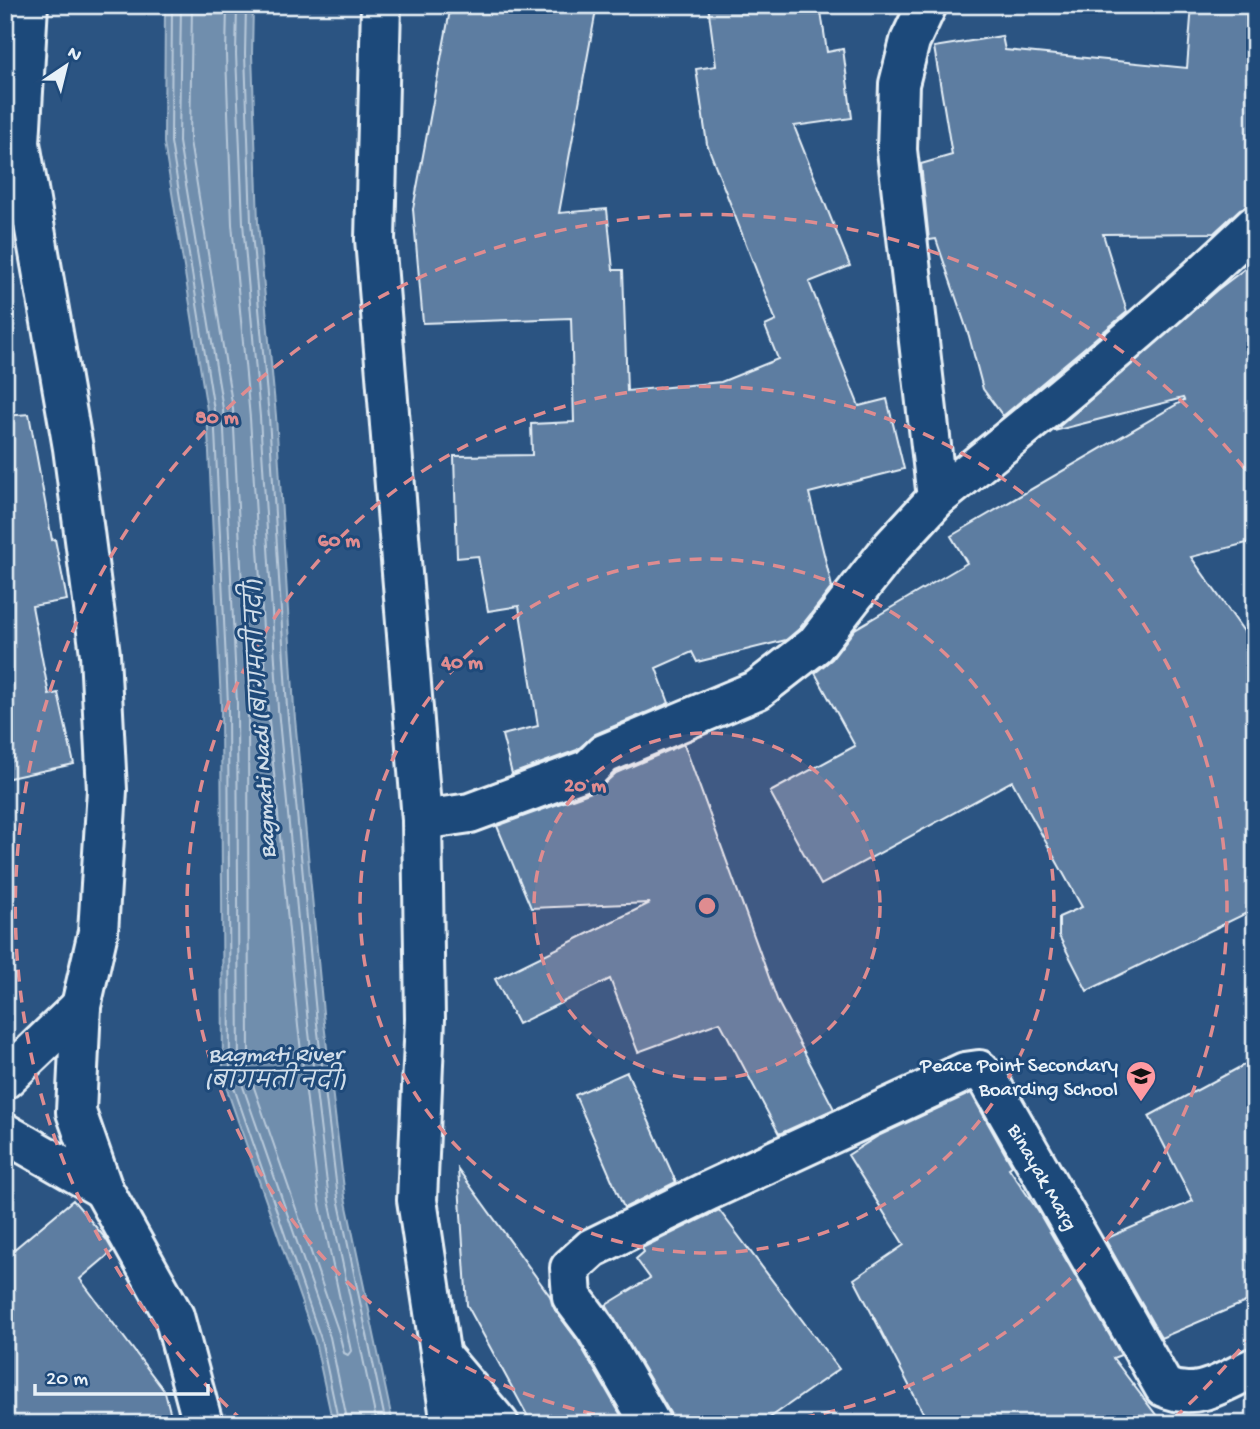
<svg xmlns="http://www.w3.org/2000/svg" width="1260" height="1429" font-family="'Gochi Hand','Playpen Sans Deva',sans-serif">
  <rect width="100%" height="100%" fill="#2b5482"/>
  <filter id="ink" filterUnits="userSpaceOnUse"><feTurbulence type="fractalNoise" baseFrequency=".0143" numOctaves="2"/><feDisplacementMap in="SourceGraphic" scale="14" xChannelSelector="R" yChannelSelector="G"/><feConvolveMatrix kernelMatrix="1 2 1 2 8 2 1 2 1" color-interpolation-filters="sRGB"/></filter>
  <g filter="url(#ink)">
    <path fill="#708ead" stroke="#a0b6cb" stroke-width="2" d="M 165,5 L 253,5 L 252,54 L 258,222 L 276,416 L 294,708 L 324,1023 L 345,1197 L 393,1424 L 333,1424 L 315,1341 L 223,1078 L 221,704 L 207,410 L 164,143 Z"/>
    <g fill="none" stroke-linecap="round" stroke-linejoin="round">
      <path stroke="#b8c9da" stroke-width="2" d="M 172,5 L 171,142 L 214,410 L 228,704 L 230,1076 L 321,1339 L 339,1424
        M 181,5 L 179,142 L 223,409 L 237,704 L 239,1075 L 330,1337 L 348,1424
        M 192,5 L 190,141 L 233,409 L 248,703 L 249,1073 L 339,1333 L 344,1353 L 348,1355 L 351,1351 L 319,1200 L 298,1026 L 268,710 L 250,418 L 232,224 L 226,55 L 227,5
        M 237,5 L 236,54 L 243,223 L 260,417 L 278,709 L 308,1024 L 329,1200 L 377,1424
        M 246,5 L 245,54 L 251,222 L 269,417 L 287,708 L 317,1024 L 338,1198 L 386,1424"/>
    </g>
    <path fill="#5d7da1" stroke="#e8f1f8" stroke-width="2" d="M 451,5 L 597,5 L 559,213 L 607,209 L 613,270 L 623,270 L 627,391 L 721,382 L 778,359 L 765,326 L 776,321 L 707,144 L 696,69 L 716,66 L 708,5 L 820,5 L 827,52 L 843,49 L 852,118 L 794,126 L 850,266 L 809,282 L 859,406 L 887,399 L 904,469 L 809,493 L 832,587 L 799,629 L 786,640 L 697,662 L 692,652 L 656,668 L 669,703 L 595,734 L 577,750 L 512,774 L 502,735 L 538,726 L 519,606 L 488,611 L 478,556 L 457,558 L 454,456 L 532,455 L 531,424 L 574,422 L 571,318 L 423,323 L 413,209 Z
      M 1192,5 L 1255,5 L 1255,204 L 1240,209 L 1214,233 L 1103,234 L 1127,312 L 1003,416 L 983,389 L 969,336 L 936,239 L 929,240 L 921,164 L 952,155 L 934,47 L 1002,36 L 1005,50 L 1187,68 Z
      M 1255,261 L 1255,541 L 1191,557 L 1255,647 L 1255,909 L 1087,991 L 1059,936 L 1059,917 L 1082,907 L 1012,781 L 821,885 L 770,792 L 855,746 L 815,673 L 832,659 L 855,629 L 967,563 L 951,536 L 1184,400 L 1183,398 L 1054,431 L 1217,290 Z
      M 29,414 L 52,540 L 55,539 L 67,600 L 32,606 L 49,695 L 58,693 L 74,764 L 5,779 L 5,416 Z
      M 684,744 L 778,1002 L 834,1109 L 779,1134 L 720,1022 L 638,1052 L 610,979 L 518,1024 L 495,979 L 650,903 L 531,908 L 497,826 L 597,790 L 616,773 Z
      M 1255,1059 L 1255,1298 L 1161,1338 L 1105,1239 L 1193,1201 L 1149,1116 Z
      M 627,1072 L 676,1182 L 624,1208 L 575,1095 Z
      M 971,1093 L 1012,1166 L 1009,1168 L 1038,1211 L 1121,1355 L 1113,1358 L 1163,1424 L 929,1424 L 854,1279 L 904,1245 L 848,1155 L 878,1136 Z
      M 458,1169 L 550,1296 L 555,1310 L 578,1341 L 626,1424 L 532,1424 L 467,1305 Z
      M 73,1200 L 106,1239 L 113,1251 L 80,1279 L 165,1392 L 173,1424 L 5,1424 L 5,1257 Z
      M 719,1210 L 839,1369 L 761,1424 L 673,1424 L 670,1413 L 606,1305 L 650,1278 L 636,1259 L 644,1252 L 642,1248 Z"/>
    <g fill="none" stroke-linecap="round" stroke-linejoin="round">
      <g stroke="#e8f1f8" stroke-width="44">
        <g id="minor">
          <path d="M 28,5 L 20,143 L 73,448 L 100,654 L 107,790 L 98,932 L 81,1006 L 76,1112 L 103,1189 L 174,1316 L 203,1424"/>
          <path d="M 381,5 L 375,239 L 422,820 L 425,1019 L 417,1200 L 451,1424"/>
          <path d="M 937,498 C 1046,410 1154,322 1255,225"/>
          <path d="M 422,820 L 470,813 L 589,769 L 604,754 L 757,690 L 815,645 L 891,548 L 937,498 L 897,150 L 899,84 L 910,41 L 927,5"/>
          <path d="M 5,1079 L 81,1006"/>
          <path d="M 5,1133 L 103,1189"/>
          <path d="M 442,1357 L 499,1424"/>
          <path id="s1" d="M 651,1424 L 596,1329 L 572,1297 L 570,1268 L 592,1248 L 708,1191 L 965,1072 L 979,1070 L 988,1079 L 1164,1387 C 1198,1402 1224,1381 1255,1367"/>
        </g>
      </g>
      <use href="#minor" stroke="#1f4a7a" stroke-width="38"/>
    </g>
  </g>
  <circle cx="707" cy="906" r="173" fill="#df8c90" fill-opacity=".12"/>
  <g fill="none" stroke="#df8c90" stroke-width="3.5" stroke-dasharray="12 9">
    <circle cx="707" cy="906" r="173"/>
    <circle cx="707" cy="906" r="347"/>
    <path d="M657 1424A520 520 0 1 1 757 1424"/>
    <path d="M1253 1333A693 693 0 0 1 1171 1421M243 1421A693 693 0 1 1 1253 479"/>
  </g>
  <defs>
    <g id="school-pin" transform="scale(1.575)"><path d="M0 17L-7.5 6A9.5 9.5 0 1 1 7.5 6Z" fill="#ff9aa2" stroke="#1f4a7a"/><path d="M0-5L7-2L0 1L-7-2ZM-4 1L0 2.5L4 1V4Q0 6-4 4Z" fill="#111"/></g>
  </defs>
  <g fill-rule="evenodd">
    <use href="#school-pin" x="1141" y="1076"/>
  </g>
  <g text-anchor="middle" stroke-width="6" stroke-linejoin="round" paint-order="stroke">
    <g font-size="21" fill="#e8f1f8" stroke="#1f4a7a" text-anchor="end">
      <text x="1118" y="1071">Peace Point Secondary<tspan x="1118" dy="24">Boarding School</tspan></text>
    </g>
    <g font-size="21" fill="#e8f1f8" stroke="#1f4a7a">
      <text dy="7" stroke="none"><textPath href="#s1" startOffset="760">Binayak Marg</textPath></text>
    </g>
    <g font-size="23" font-style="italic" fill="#d0dde9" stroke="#1f4a7a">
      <text transform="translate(259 719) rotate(-93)" y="8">Bagmati Nadi (बागमती नदी)</text>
      <text x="275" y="1061">Bagmati River<tspan x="275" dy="26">(बागमती नदी)</tspan></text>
    </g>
  </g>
  <circle cx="707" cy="906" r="10" fill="#df8c90" stroke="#1f4a7a" stroke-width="3.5"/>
  <g font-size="21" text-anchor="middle" font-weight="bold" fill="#df8c90" stroke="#1f4a7a" stroke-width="6" stroke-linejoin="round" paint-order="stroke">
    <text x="217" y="423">80 m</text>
    <text x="339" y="546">60 m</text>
    <text x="462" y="668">40 m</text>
    <text x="585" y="791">20 m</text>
  </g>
  <rect width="1260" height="1429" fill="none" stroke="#1f4a7a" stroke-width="28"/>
  <rect x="14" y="14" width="1232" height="1401" fill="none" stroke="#e8f1f8" stroke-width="2.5" filter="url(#ink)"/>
  <g transform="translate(66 66) rotate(35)" stroke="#1f4a7a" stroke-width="5" paint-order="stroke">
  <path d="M0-5L12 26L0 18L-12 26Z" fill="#e8f1f8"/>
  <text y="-10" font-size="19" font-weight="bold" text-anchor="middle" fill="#e8f1f8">N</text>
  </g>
  <path d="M35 1384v10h173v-10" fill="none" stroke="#e8f1f8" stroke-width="3.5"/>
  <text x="46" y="1384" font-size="21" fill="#e8f1f8" stroke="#1f4a7a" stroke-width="5" paint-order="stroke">20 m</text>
</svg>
